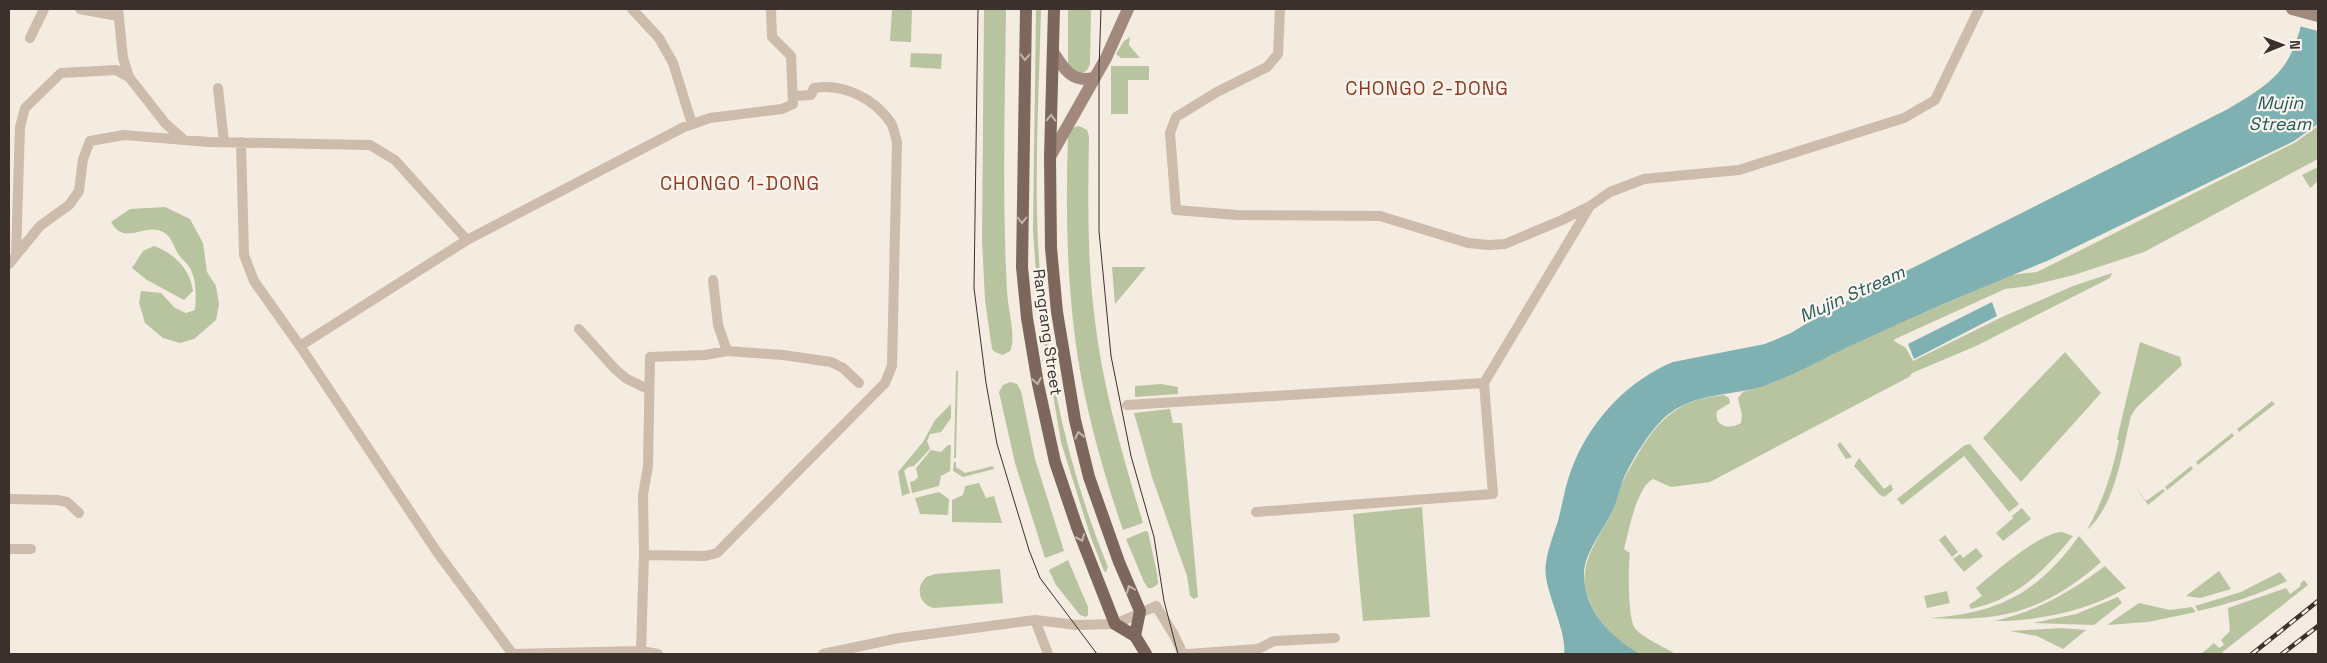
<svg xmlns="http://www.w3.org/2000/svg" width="2327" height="663" font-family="'Space Grotesk',sans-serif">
  <rect width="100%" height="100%" fill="#f4ebe1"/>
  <path fill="#b8c4a0" d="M 892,9 L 912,9 L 911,42 L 890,41 Z
    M 984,9 L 1006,9 C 1005,103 1002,197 1007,290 C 1007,306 1017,338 1010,351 L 1003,355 L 995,352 L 992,349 L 985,300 L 982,240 Z
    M 1036,9 L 1041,9 C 1039,97 1033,186 1040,274 C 1047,374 1070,474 1108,567 L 1106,572 L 1104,571 L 1091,538 L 1061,442 L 1038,306 L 1033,229 Z
    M 1068,9 L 1091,9 L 1090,63 C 1088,72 1084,73 1075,74 L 1068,63 Z
    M 1130,37 L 1129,45 L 1140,58 L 1121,58 L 1116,54 L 1124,41 Z
    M 911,53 L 942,54 L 941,69 L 910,67 Z
    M 1111,66 L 1149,66 L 1149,80 L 1128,80 L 1128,114 L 1111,114 Z
    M 1079,126 L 1087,130 L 1089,136 C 1088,195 1087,254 1094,313 C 1102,385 1122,454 1143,523 L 1123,530 C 1110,492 1098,453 1089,414 C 1067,322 1065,229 1068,135 L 1072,128 Z
    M 2318,126 L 2318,159 L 2144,252 L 2074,275 L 2029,286 L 2005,289 L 1895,339 L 1894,341 L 1906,348 L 1913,361 L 2002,317 L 2073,286 L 2112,273 L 2110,278 L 1976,346 L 1912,373 L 1909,377 L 1710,482 L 1671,487 L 1653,479 C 1636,488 1629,531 1624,549 L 1630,553 C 1628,568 1628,614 1634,627 C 1638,635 1667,649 1676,654 C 1665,654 1648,657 1638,653 C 1612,643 1580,601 1585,572 C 1588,549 1604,530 1613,510 C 1617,500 1619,490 1623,481 C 1627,472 1633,463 1638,454 C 1660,417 1680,399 1724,395 L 1729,398 L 1730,403 L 1717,411 C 1714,427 1729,430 1741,423 L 1742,415 L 1738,398 L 1743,392 L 1772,383 L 1863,339 L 2011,275 L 2037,272 L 2296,142 Z
    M 2318,167 L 2318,181 L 2310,188 L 2302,175 Z
    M 165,207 L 190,219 L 203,243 L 207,272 L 216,286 L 219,304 L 216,320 L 194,339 L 180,343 L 163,338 L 145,323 L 139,303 L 141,291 L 161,293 L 175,308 L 186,313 L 195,310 C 196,296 197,281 190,268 C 186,262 179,257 176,250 C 173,244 170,235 163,232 C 144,222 125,247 111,222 L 130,209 Z
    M 154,246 C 174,253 190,269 193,291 L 184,300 L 147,280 L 132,268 L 143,251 Z
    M 1112,267 L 1146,267 L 1115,304 Z
    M 2140,342 L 2180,357 L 2182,365 L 2136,408 L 2131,416 C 2122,451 2116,505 2087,530 C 2103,501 2112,473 2119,441 L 2117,439 Z
    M 2065,352 L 2101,393 L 2021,482 L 1983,438 Z
    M 956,371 L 958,371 L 956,458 L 954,458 Z
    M 1010,382 L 1017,384 L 1021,391 L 1035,459 L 1064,551 L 1045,558 L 1015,463 L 999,392 L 1003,385 Z
    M 1161,384 L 1178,387 L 1178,394 L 1135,397 L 1135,386 Z
    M 2272,401 L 2275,404 L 2239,432 L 2237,429 Z
    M 951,404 L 951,418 L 941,432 L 930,434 L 927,441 L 930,449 L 914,466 L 908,467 L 904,471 L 910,493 L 902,496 L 898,472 L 923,442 L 935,420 Z
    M 1170,409 L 1173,423 L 1182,423 L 1198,597 L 1194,599 L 1190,596 L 1187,576 L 1152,477 L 1134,413 Z
    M 2232,433 L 2234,436 L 2198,465 L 2196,462 Z
    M 1840,442 L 1852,457 L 1846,459 L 1837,445 Z
    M 1970,444 L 2019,504 L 2009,512 L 1964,456 L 1902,505 L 1897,499 L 1965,445 Z
    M 948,445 L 951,445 L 950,471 L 941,476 L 939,486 L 912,493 L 910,482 L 914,481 L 918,477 L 916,468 L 931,450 L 941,452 Z
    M 1859,458 L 1884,489 L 1891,484 L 1893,490 L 1884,497 L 1880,495 L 1854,466 Z
    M 954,462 L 956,462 L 956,467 L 965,473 L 993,466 L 994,469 L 963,477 L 953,471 Z
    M 2191,466 L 2193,469 L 2167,490 L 2165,487 Z
    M 979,483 L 986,498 L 994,496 L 1002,523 L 952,522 L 952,500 L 963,495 L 965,486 Z
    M 2136,488 L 2146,501 L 2163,489 L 2165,491 L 2148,505 Z
    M 939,492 L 949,499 L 948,515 L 920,514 L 915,498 Z
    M 1422,507 L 1430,617 L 1363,621 L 1353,514 Z
    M 2022,508 L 2031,519 L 2003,541 L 1996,533 L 2013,518 L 2012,516 Z
    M 1145,531 L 1148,532 L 1157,573 L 1158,584 L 1152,588 L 1148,588 L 1144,582 L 1126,539 Z
    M 2062,532 L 2073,536 C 2044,571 2017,599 1971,609 L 1969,605 L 1982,596 L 1976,588 C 1995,572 2039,533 2062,532 Z
    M 1945,535 L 1958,552 L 1952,557 L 1939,540 Z
    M 2079,536 L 2101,562 C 2045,611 2002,622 1930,618 C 1999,613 2038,593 2079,536 Z
    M 1976,548 L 1983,556 L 1964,572 L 1953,559 L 1960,554 L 1963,558 Z
    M 1068,560 L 1088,607 L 1088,615 L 1086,617 L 1080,615 L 1056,585 L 1049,570 Z
    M 2105,566 L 2126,588 C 2088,611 2039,621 1995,621 C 2037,611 2071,592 2105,566 Z
    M 1000,569 L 1003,603 L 933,608 C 922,604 917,595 921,584 L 926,577 L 935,574 Z
    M 2219,571 L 2231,589 L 2200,598 L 2186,596 Z
    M 2280,572 L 2287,581 C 2258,595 2229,604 2198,611 L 2195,606 L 2241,592 Z
    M 2304,580 L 2308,585 L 2220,654 L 2201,654 L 2214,643 L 2219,648 L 2224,645 L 2221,640 L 2230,631 L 2228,608 L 2286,588 L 2290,594 L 2301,586 L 2300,584 Z
    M 1947,591 L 1950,603 L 1927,608 L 1924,596 Z
    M 2118,597 L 2122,603 L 2094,625 L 2033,623 L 2076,614 Z
    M 2139,603 L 2170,610 L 2192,607 L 2196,612 L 2148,622 L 2107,625 Z
    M 2061,628 L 2086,630 L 2063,649 L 2037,636 L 2010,631 Z"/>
  <path fill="#7fb0b2" d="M 2305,9 L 2318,9 L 2318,124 L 2294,141 L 2047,261 C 1985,286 1924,312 1863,340 C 1833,353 1805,370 1774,382 C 1741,397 1701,390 1670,413 C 1653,425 1631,461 1623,480 C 1619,491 1617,502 1612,512 C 1603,531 1584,553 1584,574 C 1584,610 1611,638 1640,654 L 1564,654 C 1567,634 1549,599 1546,577 C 1543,560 1553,537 1558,521 C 1563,502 1566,481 1574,463 C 1592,419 1629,380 1673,362 L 1765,344 L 1791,333 L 1827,311 L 2228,109 C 2279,79 2292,68 2305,9 Z
    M 1992,302 L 1997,316 L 1914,359 L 1908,344 Z"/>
  <path fill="#f4ebe1" d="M 2302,9 L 2318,9 L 2318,31 L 2299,26 Z"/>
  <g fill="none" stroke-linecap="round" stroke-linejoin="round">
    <path stroke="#cdbbac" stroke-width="10" d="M 80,9 L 118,16
      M 118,9 L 123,58 L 129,77
      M 632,9 L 659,38 L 673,63 L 692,124
      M 1280,9 L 1278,54 L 1267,67 L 1217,92 L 1176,117 L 1170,133 L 1176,210 L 1237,215 L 1380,216 L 1468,243 L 1489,245 L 1505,244 L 1562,220 L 1588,207
      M 30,38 L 44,9
      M 218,88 L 224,142
      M 241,142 L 244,255 L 254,281 L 300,346
      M 467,240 L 300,346 L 437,552 L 512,653
      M 16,255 L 20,127 L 25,108 L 61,73 L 116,70 L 129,77 L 165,123 L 184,140
      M 9,264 L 40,226 L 69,205 L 79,191 L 83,159 L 90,141 L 124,135 L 209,142 L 370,145 L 395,160 L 467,240 L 684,127 L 710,118 L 782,109 L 793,104 L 791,56 L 772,37 L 771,9
      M 713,280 L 718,325 L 727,351
      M 579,329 L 615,369 L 627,379 L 648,389
      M 1127,405 L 1484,383
      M 9,499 L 57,500 L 67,502 L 79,513
      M 1256,512 L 1493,494 L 1484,383 L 1590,206 L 1610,192 L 1644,179 L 1739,170 L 1904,118 L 1935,100 L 1979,9
      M 9,549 L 31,549
      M 644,555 L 643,495 L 648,466 L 650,357 L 705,355 L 727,351 L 783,355 L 831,362 L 843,368 L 859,383
      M 1035,620 L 1048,654
      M 641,651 L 644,555 L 705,556 L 717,553 L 885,383 L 892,366 L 897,142 C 895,136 894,128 891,123 C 874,98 843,83 814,88 L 811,95 L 794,96
      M 510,654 L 641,651 L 658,654
      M 823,654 L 899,638 L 1035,620 L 1077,625 L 1115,624 L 1156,606 L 1174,635 L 1183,654
      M 1188,654 L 1258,649 L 1274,641 L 1335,638"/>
    <path stroke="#a18a7d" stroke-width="12" d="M 2292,9 L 2318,16
      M 1053,52 C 1064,69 1072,83 1093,78
      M 1050,157 L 1106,58 L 1128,9"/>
    <path stroke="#7d675c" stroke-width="12" d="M 1026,9 L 1022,267 L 1027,318 L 1038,384 L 1055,462 L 1077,527 L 1115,624 L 1135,636 L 1146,654
      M 1054,9 L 1050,157 L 1051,248 L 1057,312 L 1075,420 L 1089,477 L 1119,562 L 1140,611 L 1135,636"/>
    <path stroke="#3b302b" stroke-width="1" d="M 978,9 L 974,288 L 986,383 L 997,444 L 1029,550 L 1040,578 L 1097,654
      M 1101,9 L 1099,69 L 1099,231 L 1111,356 L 1131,456 L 1154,537 L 1164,601 L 1178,654"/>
    <g stroke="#3b302b" stroke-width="4.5">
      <path id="rail" d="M 2252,654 L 2318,601
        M 2282,654 L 2318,626"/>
    </g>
    <use href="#rail" stroke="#fbf5ee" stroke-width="2.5" stroke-dasharray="8" stroke-linecap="butt"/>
  </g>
  <defs><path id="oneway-chevron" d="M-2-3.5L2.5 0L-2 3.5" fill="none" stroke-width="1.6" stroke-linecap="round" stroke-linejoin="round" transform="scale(1.25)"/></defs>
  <g stroke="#c2b5ac">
    <use href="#oneway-chevron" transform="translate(1025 57) rotate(91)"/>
    <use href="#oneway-chevron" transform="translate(1051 118) rotate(-88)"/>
    <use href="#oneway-chevron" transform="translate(1022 220) rotate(90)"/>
    <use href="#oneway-chevron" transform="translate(1037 381) rotate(80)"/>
    <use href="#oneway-chevron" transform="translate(1079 435) rotate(-104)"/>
    <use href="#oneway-chevron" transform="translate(1081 538) rotate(68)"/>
    <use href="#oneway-chevron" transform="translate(1130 589) rotate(-113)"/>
  </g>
  <g text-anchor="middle" stroke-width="4.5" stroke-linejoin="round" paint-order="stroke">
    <g font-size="16" fill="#3b302b" stroke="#fbf5ee">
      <text transform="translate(1048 332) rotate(82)" y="6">Rangrang Street</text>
    </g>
    <g font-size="18" font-style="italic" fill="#1f5a5e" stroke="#fbf5ee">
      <text x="2280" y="109">Mujin<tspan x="2280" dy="21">Stream</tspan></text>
      <text transform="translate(1852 294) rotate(-24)" y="6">Mujin Stream</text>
    </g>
    <g font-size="19" letter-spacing="1" fill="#8c3b22" stroke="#fbf5ee">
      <text x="1427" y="95">CHONGO 2-DONG</text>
      <text x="740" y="190">CHONGO 1-DONG</text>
    </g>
  </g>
  <rect width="2327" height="663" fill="none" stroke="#3b302b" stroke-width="20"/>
  <g transform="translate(2282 45) rotate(89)" stroke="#fbf5ee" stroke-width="4" paint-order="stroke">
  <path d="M0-4L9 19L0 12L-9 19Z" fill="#3b302b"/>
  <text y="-8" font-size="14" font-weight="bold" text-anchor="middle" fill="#3b302b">N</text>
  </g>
</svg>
